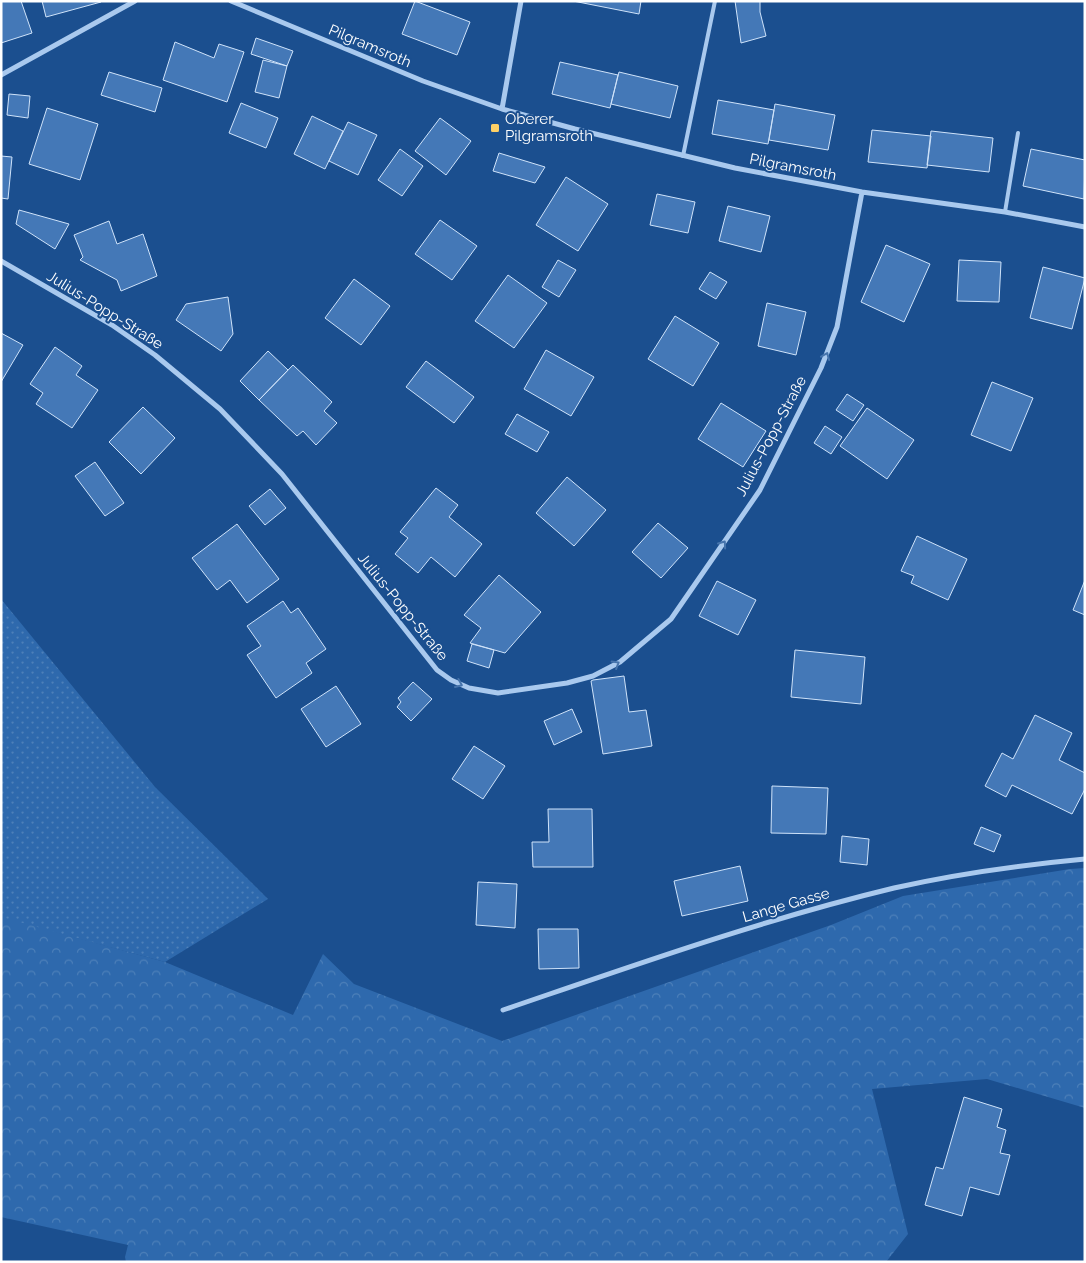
<svg xmlns="http://www.w3.org/2000/svg" width="1086" height="1263" font-family="Raleway,sans-serif">
  <defs>
    <pattern id="grass-dots" width="8" height="8" patternUnits="userSpaceOnUse" patternTransform="scale(1.25)"><rect width="8" height="8" fill="#2e69ad"/><path d="M2 2h.1M6 6h.1" fill="none" stroke="#4d80b9" stroke-width="1.8" stroke-linecap="round"/></pattern>
    <pattern id="forest-crowns" width="20" height="18" patternUnits="userSpaceOnUse" patternTransform="scale(1.25)"><rect width="20" height="18" fill="#2e69ad"/><path d="M2 6a3 3 0 1 1 6 0M12 15a3 3 0 1 1 6 0" fill="none" stroke="#4d80b9"/></pattern>
  </defs>
  <rect width="100%" height="100%" fill="#1b4f8f"/>
  <path fill="url(#grass-dots)" d="M 1,599 L 155,787 L 268,899 L 165,962 L 1,918 Z"/>
  <path fill="url(#forest-crowns)" d="M 1085,868 L 1085,1108 L 987,1079 L 872,1089 L 908,1234 L 886,1262 L 126,1262 L 125,1257 L 128,1245 L 1,1217 L 1,917 L 165,962 L 293,1015 L 323,954 L 354,984 L 502,1041 L 831,925 L 903,896 L 1070,869 Z"/>
  <path fill="#4478b7" stroke="#cfe3fa" d="M 1,1 L 21,1 L 32,33 L 1,43 Z
    M 42,1 L 101,1 L 101,2 L 46,17 Z
    M 415,1 L 470,22 L 457,55 L 402,34 Z
    M 573,1 L 641,1 L 639,14 Z
    M 735,1 L 760,1 L 760,12 L 766,36 L 741,43 Z
    M 256,38 L 293,51 L 287,66 L 251,54 Z
    M 175,42 L 214,58 L 219,44 L 244,52 L 227,102 L 163,80 Z
    M 263,60 L 287,66 L 279,98 L 255,92 Z
    M 560,62 L 618,75 L 610,108 L 552,94 Z
    M 109,72 L 162,88 L 155,112 L 101,95 Z
    M 619,72 L 678,86 L 670,118 L 611,104 Z
    M 9,94 L 30,96 L 28,118 L 7,115 Z
    M 718,100 L 774,110 L 768,144 L 712,134 Z
    M 241,103 L 278,118 L 266,148 L 229,133 Z
    M 775,104 L 835,115 L 828,150 L 769,140 Z
    M 47,108 L 98,124 L 80,180 L 29,164 Z
    M 312,116 L 343,131 L 325,169 L 294,154 Z
    M 440,118 L 471,141 L 446,175 L 415,151 Z
    M 348,122 L 377,135 L 358,175 L 329,161 Z
    M 872,130 L 931,136 L 927,168 L 868,162 Z
    M 931,131 L 993,138 L 989,172 L 927,165 Z
    M 400,149 L 423,166 L 402,196 L 378,180 Z
    M 1031,149 L 1085,160 L 1084,199 L 1023,186 Z
    M 499,153 L 545,167 L 535,183 L 493,171 Z
    M 1,156 L 12,157 L 8,199 L 1,198 Z
    M 566,177 L 608,204 L 578,251 L 536,225 Z
    M 657,194 L 695,202 L 688,233 L 650,225 Z
    M 728,206 L 770,216 L 761,252 L 719,241 Z
    M 19,210 L 69,224 L 55,249 L 16,224 Z
    M 440,220 L 477,246 L 452,280 L 415,254 Z
    M 109,221 L 117,244 L 143,234 L 157,276 L 121,291 L 117,280 L 80,260 L 83,257 L 74,235 Z
    M 886,245 L 930,264 L 904,322 L 861,302 Z
    M 558,260 L 576,270 L 559,297 L 542,287 Z
    M 959,260 L 1001,262 L 999,302 L 957,301 Z
    M 1043,267 L 1085,278 L 1072,329 L 1030,318 Z
    M 710,272 L 727,282 L 716,299 L 699,289 Z
    M 508,275 L 547,303 L 514,348 L 475,321 Z
    M 354,279 L 390,306 L 361,345 L 325,318 Z
    M 228,297 L 233,334 L 221,351 L 176,320 L 186,304 Z
    M 767,303 L 806,312 L 796,355 L 758,346 Z
    M 675,316 L 719,343 L 693,386 L 648,359 Z
    M 1,333 L 23,345 L 1,382 Z
    M 55,347 L 82,366 L 76,375 L 98,390 L 72,428 L 36,404 L 43,393 L 30,384 Z
    M 546,350 L 594,377 L 571,416 L 524,389 Z
    M 268,351 L 288,370 L 259,400 L 240,381 Z
    M 426,361 L 474,397 L 454,423 L 406,387 Z
    M 293,365 L 332,402 L 324,411 L 337,423 L 316,445 L 303,431 L 297,436 L 259,400 Z
    M 992,382 L 1033,398 L 1011,451 L 971,435 Z
    M 847,394 L 864,405 L 853,421 L 836,410 Z
    M 721,403 L 766,431 L 743,467 L 698,439 Z
    M 143,407 L 175,438 L 141,474 L 109,442 Z
    M 867,408 L 914,440 L 887,479 L 840,446 Z
    M 517,414 L 549,432 L 537,452 L 505,434 Z
    M 825,426 L 842,437 L 831,454 L 814,443 Z
    M 95,462 L 124,503 L 105,516 L 75,476 Z
    M 567,477 L 606,510 L 574,546 L 536,513 Z
    M 436,488 L 458,505 L 449,517 L 482,544 L 455,577 L 431,557 L 418,573 L 395,554 L 408,538 L 400,532 Z
    M 270,489 L 286,508 L 265,525 L 249,506 Z
    M 658,523 L 688,548 L 661,578 L 632,552 Z
    M 237,524 L 279,579 L 247,603 L 230,580 L 217,590 L 192,558 Z
    M 917,536 L 967,559 L 948,600 L 911,583 L 914,576 L 901,571 Z
    M 499,575 L 541,612 L 505,653 L 470,643 L 481,628 L 464,615 Z
    M 1085,580 L 1085,615 L 1073,610 Z
    M 717,581 L 756,600 L 738,635 L 699,616 Z
    M 283,601 L 291,613 L 298,608 L 326,649 L 306,663 L 312,673 L 276,698 L 247,655 L 261,646 L 247,626 Z
    M 472,644 L 494,650 L 489,668 L 467,661 Z
    M 795,650 L 865,657 L 861,704 L 791,697 Z
    M 624,676 L 629,712 L 646,710 L 652,746 L 603,754 L 591,681 L 593,680 Z
    M 413,682 L 432,699 L 411,721 L 397,707 L 401,702 L 398,698 Z
    M 336,686 L 361,724 L 326,747 L 301,709 Z
    M 572,709 L 582,732 L 554,745 L 544,721 Z
    M 1035,715 L 1072,733 L 1059,760 L 1085,773 L 1085,789 L 1072,814 L 1012,785 L 1006,797 L 985,786 L 1002,753 L 1013,759 Z
    M 474,746 L 505,766 L 483,799 L 452,779 Z
    M 772,786 L 828,788 L 826,834 L 771,833 Z
    M 548,809 L 592,809 L 593,867 L 533,867 L 532,842 L 549,842 Z
    M 981,827 L 1001,835 L 994,852 L 974,844 Z
    M 842,836 L 869,839 L 867,865 L 840,862 Z
    M 740,866 L 748,901 L 682,916 L 674,881 Z
    M 478,882 L 517,884 L 515,928 L 476,925 Z
    M 538,929 L 578,929 L 579,968 L 539,969 Z
    M 964,1097 L 1002,1109 L 997,1127 L 1006,1130 L 1000,1153 L 1010,1155 L 999,1195 L 970,1187 L 962,1216 L 925,1205 L 936,1167 L 943,1169 Z"/>
  <g fill="none" stroke-linecap="round" stroke-linejoin="round">
    <path stroke="#a9c9ee" stroke-width="4" d="M 683,156 L 715,1
      M 1005,212 L 1018,133"/>
    <path stroke="#a9c9ee" stroke-width="5" d="M 231,1 L 423,81 L 502,109 L 575,129 L 735,168 L 862,192 L 1005,212 L 1085,227
      M 1,75 L 135,1
      M 502,109 L 521,1
      M 1,261 L 112,325 L 155,355 L 220,409 L 282,474 L 437,670 L 451,680 L 469,688 L 498,693 L 567,683 L 593,676 L 620,662 L 671,619 L 760,490 L 821,368 L 837,327 L 862,192
      M 503,1010 C 632,966 761,920 894,888 C 956,874 1021,865 1085,859"/>
  </g>
  <defs><path id="oneway-chevron" d="M-2-3.5L2.5 0L-2 3.5" fill="none" stroke-width="1.6" stroke-linecap="round" stroke-linejoin="round" transform="scale(1.25)"/></defs>
  <g stroke="#4674ac">
    <use href="#oneway-chevron" transform="translate(826 356) rotate(-68)"/>
    <use href="#oneway-chevron" transform="translate(723 544) rotate(-55)"/>
    <use href="#oneway-chevron" transform="translate(616 664) rotate(-31)"/>
    <use href="#oneway-chevron" transform="translate(459 684) rotate(23)"/>
  </g>
  <rect fill="#ffd166" stroke="#1b4f8f" stroke-width="2" x="490" y="123" width="10" height="10" rx="2.5"/>
  <g text-anchor="middle" stroke-width="4" stroke-linejoin="round" paint-order="stroke">
    <g font-size="15" fill="#fff" stroke="#1b4f8f">
      <text transform="translate(370 46) rotate(23)" y="5">Pilgramsroth</text>
      <text transform="translate(793 167) rotate(11)" y="5">Pilgramsroth</text>
      <text transform="translate(105 310) rotate(32)" y="5">Julius-Popp-Straße</text>
      <text transform="translate(771 436) rotate(-62)" y="5">Julius-Popp-Straße</text>
      <text transform="translate(403 607) rotate(51)" y="5">Julius-Popp-Straße</text>
      <text transform="translate(786 905) rotate(-16)" y="5">Lange Gasse</text>
    </g>
    <g font-size="15" fill="#fff" stroke="#1b4f8f" text-anchor="start">
      <text x="505" y="124">Oberer<tspan x="505" dy="17">Pilgramsroth</tspan></text>
    </g>
  </g>
  <rect width="1086" height="1263" fill="none" stroke="#ffffff" stroke-width="5"/>
</svg>
